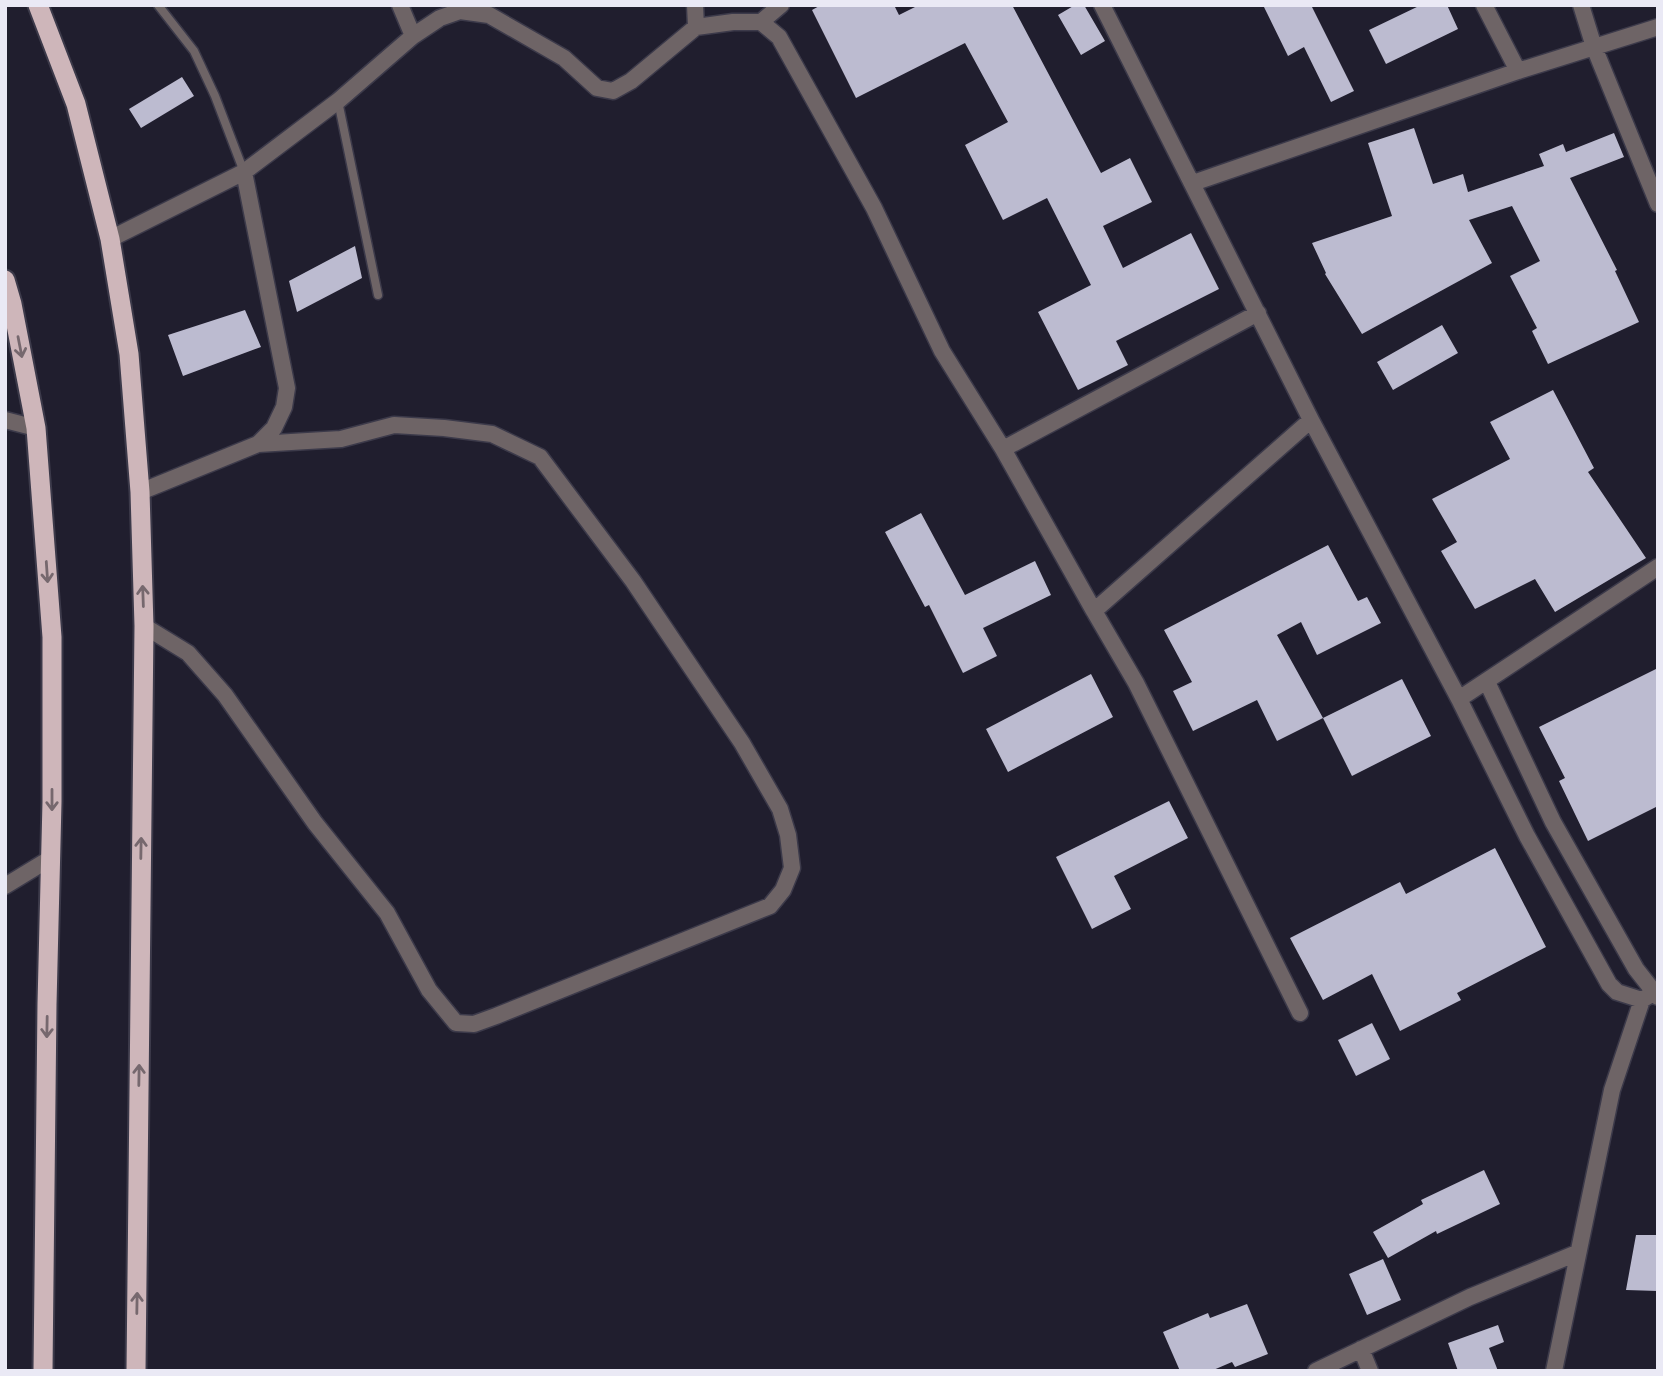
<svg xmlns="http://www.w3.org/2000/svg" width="1663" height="1376" font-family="Overpass,sans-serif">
  <rect width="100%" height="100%" fill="#201e2e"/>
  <path fill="#bcbbd0" d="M 821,5 L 894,5 L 899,15 L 919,5 L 1012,5 L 1101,173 L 1130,158 L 1152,202 L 1103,226 L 1123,268 L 1191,233 L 1219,289 L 1116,341 L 1128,365 L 1078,390 L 1038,312 L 1091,285 L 1047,198 L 1003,220 L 965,145 L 1008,122 L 965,43 L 856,98 L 812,10 Z
    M 1075,5 L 1084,5 L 1105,41 L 1081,55 L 1058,15 Z
    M 1263,5 L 1311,5 L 1354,91 L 1331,102 L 1304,47 L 1288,56 Z
    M 1421,5 L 1447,5 L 1458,29 L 1386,64 L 1369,30 Z
    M 182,77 L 194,96 L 141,128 L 129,109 Z
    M 1414,128 L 1433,184 L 1463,174 L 1468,192 L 1544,166 L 1539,154 L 1563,144 L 1566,152 L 1614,133 L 1624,157 L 1570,178 L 1617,270 L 1615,271 L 1639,322 L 1548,364 L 1532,331 L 1537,328 L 1510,276 L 1540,261 L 1512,206 L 1469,220 L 1492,263 L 1362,334 L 1325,274 L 1326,273 L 1312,243 L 1392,216 L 1368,143 Z
    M 355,246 L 362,278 L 297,312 L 289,281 Z
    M 245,310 L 261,347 L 183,376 L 168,335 Z
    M 1442,325 L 1458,353 L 1393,390 L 1377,362 Z
    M 1553,390 L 1594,468 L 1588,472 L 1646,558 L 1555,612 L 1535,579 L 1475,609 L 1441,551 L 1457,542 L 1432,499 L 1510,459 L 1490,422 Z
    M 921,513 L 965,595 L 1035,561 L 1051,595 L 983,628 L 997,656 L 963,673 L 929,605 L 925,607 L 885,532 Z
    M 1328,545 L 1358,601 L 1367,597 L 1381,623 L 1317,655 L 1301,622 L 1277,635 L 1323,718 L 1277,741 L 1257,700 L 1193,731 L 1173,691 L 1192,682 L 1164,630 Z
    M 1658,668 L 1658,806 L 1588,841 L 1559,781 L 1565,778 L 1539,727 Z
    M 1091,674 L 1113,717 L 1008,772 L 986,729 Z
    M 1402,679 L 1431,736 L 1352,776 L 1323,718 Z
    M 1169,801 L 1188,838 L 1114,876 L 1131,909 L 1092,929 L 1056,857 Z
    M 1495,848 L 1546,947 L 1457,993 L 1461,1000 L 1400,1031 L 1372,974 L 1323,1000 L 1290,938 L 1400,882 L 1406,894 Z
    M 1372,1023 L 1390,1059 L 1356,1076 L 1338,1040 Z
    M 1484,1170 L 1500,1204 L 1437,1234 L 1436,1231 L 1388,1258 L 1373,1232 L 1423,1204 L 1421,1200 Z
    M 1636,1235 L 1658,1235 L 1658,1291 L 1626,1290 Z
    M 1383,1259 L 1401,1300 L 1367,1315 L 1349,1274 Z
    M 1247,1304 L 1268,1354 L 1235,1367 L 1232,1362 L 1211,1371 L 1180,1371 L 1163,1332 L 1208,1313 L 1210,1318 Z
    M 1498,1325 L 1504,1342 L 1489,1348 L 1498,1371 L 1458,1371 L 1448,1343 Z"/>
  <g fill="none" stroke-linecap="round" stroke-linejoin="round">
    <g stroke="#3c3a4a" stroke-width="11">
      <path id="service" d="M 158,5 L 194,51 L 215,96 L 244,172
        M 338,101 L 378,295"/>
    </g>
    <g stroke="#3c3a4a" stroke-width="19">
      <path id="minor" d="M 400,5 L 413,36
        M 695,5 L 696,27
        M 1102,5 L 1311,420 L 1459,699 L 1527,836 L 1609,984 L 1617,992 L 1642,1000 L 1658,990
        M 1484,5 L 1518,71
        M 1581,5 L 1594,47 L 1658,204
        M 761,22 L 781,5
        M 1193,183 L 1518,71 L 1658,27
        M 110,239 L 244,172 L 338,101 L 413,36 L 440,18 L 460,11 L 489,15 L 564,58 L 597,88 L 613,91 L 631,81 L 696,27 L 733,22 L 761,22 L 779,37 L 874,208 L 942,351 L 1003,449 L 1094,611
        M 5,420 L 36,428
        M 1003,449 L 1258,313
        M 140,492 L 258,444 L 274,428 L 284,407 L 287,388 L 244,172
        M 144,626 L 188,653 L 225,695 L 315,823 L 387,913 L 429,990 L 456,1023 L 474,1024 L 496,1016 L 770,906 L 783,890 L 792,868 L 788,835 L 780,809 L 742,743 L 633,581 L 540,457 L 492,434 L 444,428 L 394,425 L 341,439 L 258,444
        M 1487,682 L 1553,822 L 1636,969 L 1658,997
        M 1459,699 L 1658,567
        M 5,886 L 51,858
        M 1300,1013 L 1136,683 L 1094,611 L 1311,420
        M 1361,1349 L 1370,1371
        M 1316,1371 L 1470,1297 L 1577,1253
        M 1554,1371 L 1612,1090 L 1642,1000"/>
    </g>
    <g stroke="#3c3a4a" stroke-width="23">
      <path id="trunk" d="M 38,5 L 76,104 L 110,239 L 129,354 L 140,492 L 144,626 L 136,1371
        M 5,280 L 12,304 L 36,428 L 52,637 L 52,802 L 47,1004 L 43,1371"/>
    </g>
    <use href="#service" stroke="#6e6466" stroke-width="8"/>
    <use href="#minor" stroke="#6e6466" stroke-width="16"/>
    <use href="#trunk" stroke="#ceb6ba" stroke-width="19"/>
  </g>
  <defs><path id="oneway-shaft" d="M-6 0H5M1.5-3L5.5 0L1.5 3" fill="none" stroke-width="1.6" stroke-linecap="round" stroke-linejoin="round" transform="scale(1.75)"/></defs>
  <g stroke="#76686e">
    <use href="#oneway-shaft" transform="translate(20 347) rotate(79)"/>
    <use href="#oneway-shaft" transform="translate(47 572) rotate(86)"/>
    <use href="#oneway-shaft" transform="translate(143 596) rotate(-92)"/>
    <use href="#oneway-shaft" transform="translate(52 800) rotate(90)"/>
    <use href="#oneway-shaft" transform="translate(141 848) rotate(-89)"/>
    <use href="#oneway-shaft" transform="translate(47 1027) rotate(91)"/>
    <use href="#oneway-shaft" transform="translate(139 1075) rotate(-89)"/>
    <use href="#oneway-shaft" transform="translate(137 1303) rotate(-89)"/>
  </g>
  <rect width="1663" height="1376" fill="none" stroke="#eae9f5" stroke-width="14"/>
</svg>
